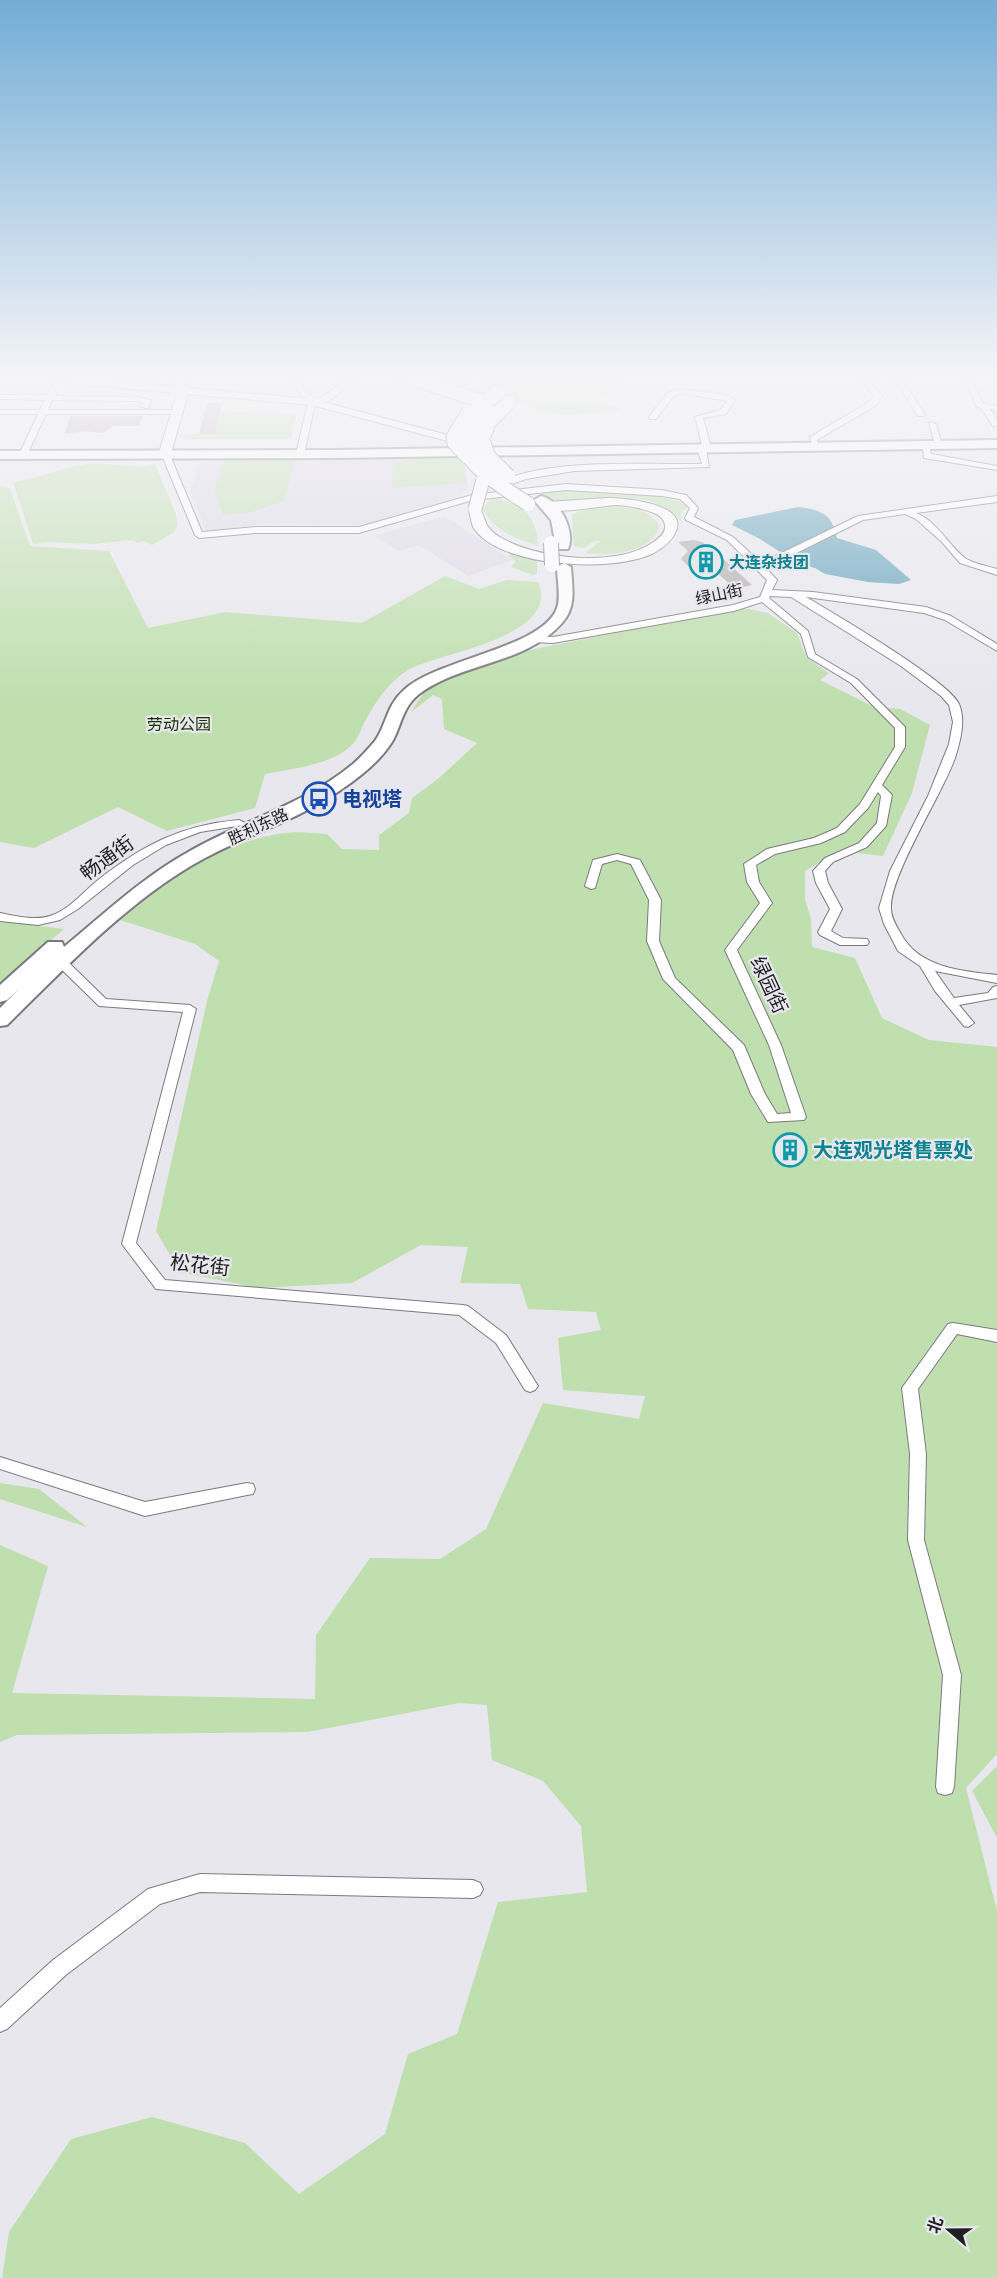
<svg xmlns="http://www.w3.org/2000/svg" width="997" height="2278" font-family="Lato,'Noto Sans SC',sans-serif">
  <rect width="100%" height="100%" fill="#e8e7ed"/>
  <path fill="#ddd9e6" d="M 225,456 L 464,457 L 468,488 L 458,497 L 372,525 L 269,524 L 206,531 L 190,492 L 199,462 L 218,461 Z
    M 444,516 L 512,560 L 468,576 L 419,545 L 399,551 L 374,536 Z"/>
  <path fill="#bfdfae" d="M 484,380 L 622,380 L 600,399 L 600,404 L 623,409 L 595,414 L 561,415 L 535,410 L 525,404 L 500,400 L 503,395 C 491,393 479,395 468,391 L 489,384 Z
    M 221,411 L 296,415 L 291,439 L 183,439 L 184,434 L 215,434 Z
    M 225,456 L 296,456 L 284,501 L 252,512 L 223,515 L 214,491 Z
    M 405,457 L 464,457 L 467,483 L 392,488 L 393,462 L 405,462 Z
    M 93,463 L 140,467 L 155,464 L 176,514 L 178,526 L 173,533 L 152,545 L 144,541 L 138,543 L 132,540 L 94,544 L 48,542 L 33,544 L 13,482 C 41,478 65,466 93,463 Z
    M 0,487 L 10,489 L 30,546 L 109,551 L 148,628 L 225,612 L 362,623 L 445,576 L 479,589 L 507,580 L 538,582 C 562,638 438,652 408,670 C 388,682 375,703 364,723 C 361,730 357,741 351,746 C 328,766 294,768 265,774 L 255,808 L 167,831 L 118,807 L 34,848 L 0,842 Z
    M 562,490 C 591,490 667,492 689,506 L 681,512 L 681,521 C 650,483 594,505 553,502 L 542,493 Z
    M 497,498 C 524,506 537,516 538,546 C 515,538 494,531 483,509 L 490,500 Z
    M 602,506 C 624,507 646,506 660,526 C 651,555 609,555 585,553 L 601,541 L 594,541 L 584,548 L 574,546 L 572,515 L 580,511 Z
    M 512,552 L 537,558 L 537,574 L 533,575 L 511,567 L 516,561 L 508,556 Z
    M 743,608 L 768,613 L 797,633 L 806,657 L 829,673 L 820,680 L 874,707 L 900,709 L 930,725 L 912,793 L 883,856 L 839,851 L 805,871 L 805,899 L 811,919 L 812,947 L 855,958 L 882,1018 L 929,1040 L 997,1047 L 997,1754 L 966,1788 L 997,1911 L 997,2278 L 2,2278 L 9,2232 L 71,2139 L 152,2117 L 245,2143 L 299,2194 L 385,2134 L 408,2054 L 457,2034 L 498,1902 L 587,1892 L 581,1826 L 543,1781 L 492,1760 L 487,1705 L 459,1703 L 308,1732 L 17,1735 L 0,1742 L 0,1545 L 48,1566 L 12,1693 L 315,1699 L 316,1635 L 370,1558 L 440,1559 L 486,1529 L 543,1403 L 639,1419 L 645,1396 L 563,1390 L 558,1338 L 601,1330 L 596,1312 L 528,1309 L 520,1284 L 460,1283 L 468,1247 L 421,1245 L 352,1283 L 258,1288 L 180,1272 L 156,1231 L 207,1001 L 219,961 L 195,944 L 120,920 C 170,879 218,842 285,833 C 298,831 313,833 327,834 L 342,849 L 379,850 L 379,835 L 409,813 L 412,798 L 439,778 L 477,743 L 444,729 L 442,699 L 433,695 L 410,713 L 423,694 L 447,676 L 488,665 L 529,650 Z
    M 0,921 L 64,929 L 0,984 Z
    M 0,1483 L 39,1489 L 87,1527 L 0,1499 Z
    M 997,1766 L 997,1838 L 972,1791 Z"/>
  <path fill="#64a3bb" d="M 798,507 C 822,510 832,514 837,538 L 876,550 L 911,580 L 899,584 L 868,582 L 825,574 L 815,568 L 797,563 L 760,539 L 732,525 L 735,520 Z"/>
  <path fill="#b2ada9" d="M 207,403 L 222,403 L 215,434 L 199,434 Z
    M 70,416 L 143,416 L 139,426 L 114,426 L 103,433 L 84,431 L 65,434 Z
    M 694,540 L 702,542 L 717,553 L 752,585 L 735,589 L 711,567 L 688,566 L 681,559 L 688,551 L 678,542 Z"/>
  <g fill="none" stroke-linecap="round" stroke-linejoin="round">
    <path stroke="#c0bfc4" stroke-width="14" stroke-dasharray="14 8" stroke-linecap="butt" d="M 509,402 L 522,380"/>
    <g stroke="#7b797e" stroke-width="2">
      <path id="street" d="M 54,380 L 62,380 L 55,396 L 137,397 L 151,400 L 148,408 L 145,408 L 141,406 L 143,402 L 137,401 L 52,400 L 48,410 L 177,410 L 181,412 L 177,414 L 46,414 L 27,455 L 20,457 L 19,455 L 38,414 L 0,414 L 0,410 L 40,410 L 45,400 L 0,399 L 0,395 L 47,395 Z
        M 289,380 L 296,380 L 314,399 C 330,396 339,380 355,380 L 329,401 L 315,404 L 304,454 L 300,456 L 296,454 L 308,402 Z
        M 447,380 L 455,380 L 473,389 L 469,391 L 448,385 Z
        M 862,380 L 869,380 L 882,396 L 875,406 L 817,440 L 819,447 L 813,447 L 810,437 L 869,402 L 874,396 Z
        M 895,380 L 902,380 L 925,414 L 924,416 L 918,416 Z
        M 966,380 L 974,380 L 973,382 L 983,404 L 997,406 L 997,410 L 990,409 L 997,420 L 997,426 L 993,426 L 981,408 L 976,406 Z
        M 681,389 L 727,395 L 735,400 L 726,414 L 703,418 L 711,447 L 706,449 L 709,467 L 574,471 L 526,479 L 498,489 L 494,486 C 534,457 650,465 702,464 L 697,447 L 702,445 L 695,417 L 720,410 L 727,401 L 682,393 L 673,397 L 656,419 L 650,419 L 649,417 L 667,393 Z
        M 929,422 L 936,424 L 942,446 L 935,444 Z
        M 922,442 L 928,442 L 931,454 L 997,466 L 997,470 L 924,458 Z
        M 162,451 L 169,453 L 202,532 L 256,527 L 359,527 L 472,495 L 566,484 L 662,490 L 686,495 L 698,508 L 694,517 L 733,537 L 761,563 L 858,516 L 997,496 L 997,502 L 916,513 C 938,522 948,545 965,558 C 973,564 988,566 997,569 L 997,575 L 960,563 L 942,542 L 916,519 L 905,514 L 863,520 L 766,568 L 777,580 L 772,590 L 813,592 L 926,607 L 951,616 L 997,644 L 997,651 L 945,620 L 924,613 L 806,597 C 833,613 949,681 959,704 C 966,721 960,742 955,758 C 942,795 889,876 891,909 C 891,918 897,927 901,934 C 919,968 962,971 997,975 L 997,983 L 935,971 L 954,998 L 988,993 L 993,987 L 997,986 L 997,998 L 959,1005 L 974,1023 L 968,1027 L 964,1026 L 935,991 L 920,966 L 898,951 L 884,924 L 879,908 L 890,871 L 928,796 L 949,744 L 953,722 L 949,705 L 941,696 L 901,666 L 791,597 L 770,596 L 769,598 L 808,631 L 815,654 L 857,679 L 905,727 L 905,747 L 882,785 L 892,795 L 886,826 L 867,847 L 833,862 L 825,871 L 828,883 L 842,909 L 831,931 L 843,938 L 867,939 L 869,942 L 867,945 L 840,945 L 820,935 L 818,932 L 830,909 L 816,883 L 813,871 L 825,858 L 859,843 L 877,823 L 881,796 L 878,792 L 868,808 L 845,832 L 821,843 L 775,854 L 756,865 L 759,882 L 772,903 L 737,950 L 781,1045 L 806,1117 L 804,1120 L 768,1122 L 751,1094 L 733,1050 L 663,979 L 647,941 L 649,900 L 631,864 L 617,860 L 602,864 L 595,888 L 591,889 L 585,886 L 593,860 L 617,854 L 640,860 L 661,900 L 659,941 L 675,978 L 744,1045 L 765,1094 L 777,1114 L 791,1113 L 769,1045 L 725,950 L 760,903 L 747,882 L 744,864 L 767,849 L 814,838 L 837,828 L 860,804 L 895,747 L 895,728 L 851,683 L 808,657 L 801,634 L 762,602 L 734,611 L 553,643 L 532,642 L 527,639 L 532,636 L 553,637 L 733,605 L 760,597 L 767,580 L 727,540 L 686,520 L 685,518 L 690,508 L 680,499 L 662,496 L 566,490 L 473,500 L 359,533 L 256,533 L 199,538 L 195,535 L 161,453 Z
        M 239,820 L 245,823 L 243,825 L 200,832 L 166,845 L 133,865 L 78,909 L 60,920 L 38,925 L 0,921 L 0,913 C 16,916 34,921 50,916 C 69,910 83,892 98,880 C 143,845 181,825 239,820 Z
        M 60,957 L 64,958 L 106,999 L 190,1005 L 196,1009 L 136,1243 L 165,1280 L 463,1305 L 468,1306 L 506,1335 L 538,1386 L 535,1390 L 530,1392 L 525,1390 L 496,1343 L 459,1315 L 156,1289 L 122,1244 L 183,1012 L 99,1006 L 56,964 L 54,961 L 56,958 Z
        M 953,1323 L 997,1330 L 997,1342 L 957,1334 L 918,1389 L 926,1454 L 924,1540 L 961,1675 L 954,1787 L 952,1793 L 945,1795 L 938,1793 L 936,1787 L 943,1675 L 908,1540 L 910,1454 L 902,1388 L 948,1324 Z
        M 0,1457 L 145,1502 L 247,1483 L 253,1484 L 255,1489 L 253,1494 L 247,1495 L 145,1516 L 0,1469 Z
        M 200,1874 L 473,1880 L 480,1883 L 483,1889 L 480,1895 L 473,1898 L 200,1892 L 160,1904 L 67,1974 L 7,2029 L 0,2032 L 0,2008 L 53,1960 L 148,1889 Z"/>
    </g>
    <g stroke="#7b797e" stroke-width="2">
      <path id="secondary" d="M 59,380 L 106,380 L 177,387 L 173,380 L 184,380 L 189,388 L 312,399 L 474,442 L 476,444 L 470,447 L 312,405 L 188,394 L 171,453 L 165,457 L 159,453 L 177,393 L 64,383 Z
        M 397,380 L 415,380 L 442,391 L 437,394 Z
        M 607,498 C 623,498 688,503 676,531 C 672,541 663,548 654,553 C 615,573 498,568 473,527 C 471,522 470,514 469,509 L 471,506 L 479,506 C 486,519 484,527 498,536 C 535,559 615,568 652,543 C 658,539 666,533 665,526 C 665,519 659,515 654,513 C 642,508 630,506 618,505 C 601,505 553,517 542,506 L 548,502 Z"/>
    </g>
    <g stroke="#7b797e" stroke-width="4">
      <path id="primary" d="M 997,440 L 997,448 L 336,458 L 0,459 L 0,451 L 336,450 Z
        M 541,496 C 560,500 576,532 568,549 L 558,549 L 556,546 L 551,520 L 534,500 Z
        M 564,563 L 571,567 C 572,587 577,606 562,623 C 525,665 461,662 418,695 C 402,708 401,727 392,742 C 380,761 360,777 342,789 C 300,819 250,834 205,858 C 132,897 66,967 7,1025 L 0,1026 L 0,1008 L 20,988 L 7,1000 L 0,1002 L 0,985 L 48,942 L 62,942 L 64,947 C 105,913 143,877 190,851 C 244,820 305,804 353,764 C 361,757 369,748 375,741 C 387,724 386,706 404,690 C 437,659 543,648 557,608 C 561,597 557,578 557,567 Z"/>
    </g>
    <use href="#street" fill="#fff" fill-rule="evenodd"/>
    <use href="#secondary" fill="#fff" fill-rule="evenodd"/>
    <use href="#primary" fill="#fff" fill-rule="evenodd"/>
    <g stroke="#7b797e" stroke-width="15" stroke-linecap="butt">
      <path id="secondary-bridge" d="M 417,380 L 484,402 L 488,410 L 476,427 L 472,440 L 477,451 L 494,465
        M 467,457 L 454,443 L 453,437 L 469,411
        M 475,509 L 483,480"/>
    </g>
    <g stroke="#7b797e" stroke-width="16" stroke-linecap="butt">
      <path id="primary-bridge" d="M 497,393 C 485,404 467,415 462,431 C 453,459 509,491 528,504
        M 508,403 L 489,422 L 482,439 L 488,456 L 508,476
        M 551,543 L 552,565"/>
    </g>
    <use href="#secondary-bridge" stroke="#fff" stroke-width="13"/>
    <use href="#primary-bridge" stroke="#fff" stroke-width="14"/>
  </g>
  <linearGradient id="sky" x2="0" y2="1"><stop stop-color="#73add6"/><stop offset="0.54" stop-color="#f5f4f7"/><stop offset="1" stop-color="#f5f4f7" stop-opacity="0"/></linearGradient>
  <rect width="997" height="699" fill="url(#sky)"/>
  <defs>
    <g id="building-ring" transform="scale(1.725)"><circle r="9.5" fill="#e8e7ed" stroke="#0f9aa8" stroke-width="1.5"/><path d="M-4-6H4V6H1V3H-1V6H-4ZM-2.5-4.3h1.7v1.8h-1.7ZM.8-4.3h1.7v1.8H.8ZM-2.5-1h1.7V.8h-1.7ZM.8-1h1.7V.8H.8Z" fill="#0f9aa8"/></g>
    <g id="bus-ring" transform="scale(1.725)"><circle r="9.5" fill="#e8e7ed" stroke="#1a4fb4" stroke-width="1.5"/><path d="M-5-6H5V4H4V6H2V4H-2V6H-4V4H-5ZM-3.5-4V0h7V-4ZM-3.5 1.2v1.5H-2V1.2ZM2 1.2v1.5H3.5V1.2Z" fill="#1a4fb4"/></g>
  </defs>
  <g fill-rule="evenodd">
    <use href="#building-ring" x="706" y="562"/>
    <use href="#bus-ring" x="319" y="799"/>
    <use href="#building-ring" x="790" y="1150"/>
  </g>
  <g text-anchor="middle" stroke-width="4.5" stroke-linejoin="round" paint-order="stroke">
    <g font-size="16" font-weight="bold" fill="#0d838f" stroke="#e8e7ed" text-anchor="start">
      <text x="729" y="568">大连杂技团</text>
    </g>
    <g font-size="16" fill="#201f21" stroke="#e8e7ed">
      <text transform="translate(719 594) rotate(-12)" y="6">绿山街</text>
      <text transform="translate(258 826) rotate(-25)" y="6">胜利东路</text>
    </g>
    <g font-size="16" fill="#173301" stroke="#e8e7ed">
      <text x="179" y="730">劳动公园</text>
    </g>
    <g font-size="20" font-weight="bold" fill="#164399" stroke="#e8e7ed" text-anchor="start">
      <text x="342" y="806">电视塔</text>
    </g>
    <g font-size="20" fill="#201f21" stroke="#e8e7ed">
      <text transform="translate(107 858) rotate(-36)" y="7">畅通街</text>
      <text transform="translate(769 985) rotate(65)" y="7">绿园街</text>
      <text transform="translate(200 1265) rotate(6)" y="7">松花街</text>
    </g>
    <g font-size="20" font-weight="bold" fill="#0d838f" stroke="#e8e7ed" text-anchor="start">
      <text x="813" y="1157">大连观光塔售票处</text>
    </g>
  </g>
  <g transform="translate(949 2230) rotate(290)" stroke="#e8e7ed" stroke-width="4.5" paint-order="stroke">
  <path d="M0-4.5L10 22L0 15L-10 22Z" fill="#201f21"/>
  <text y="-9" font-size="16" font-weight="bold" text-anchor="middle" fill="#201f21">北</text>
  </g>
</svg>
